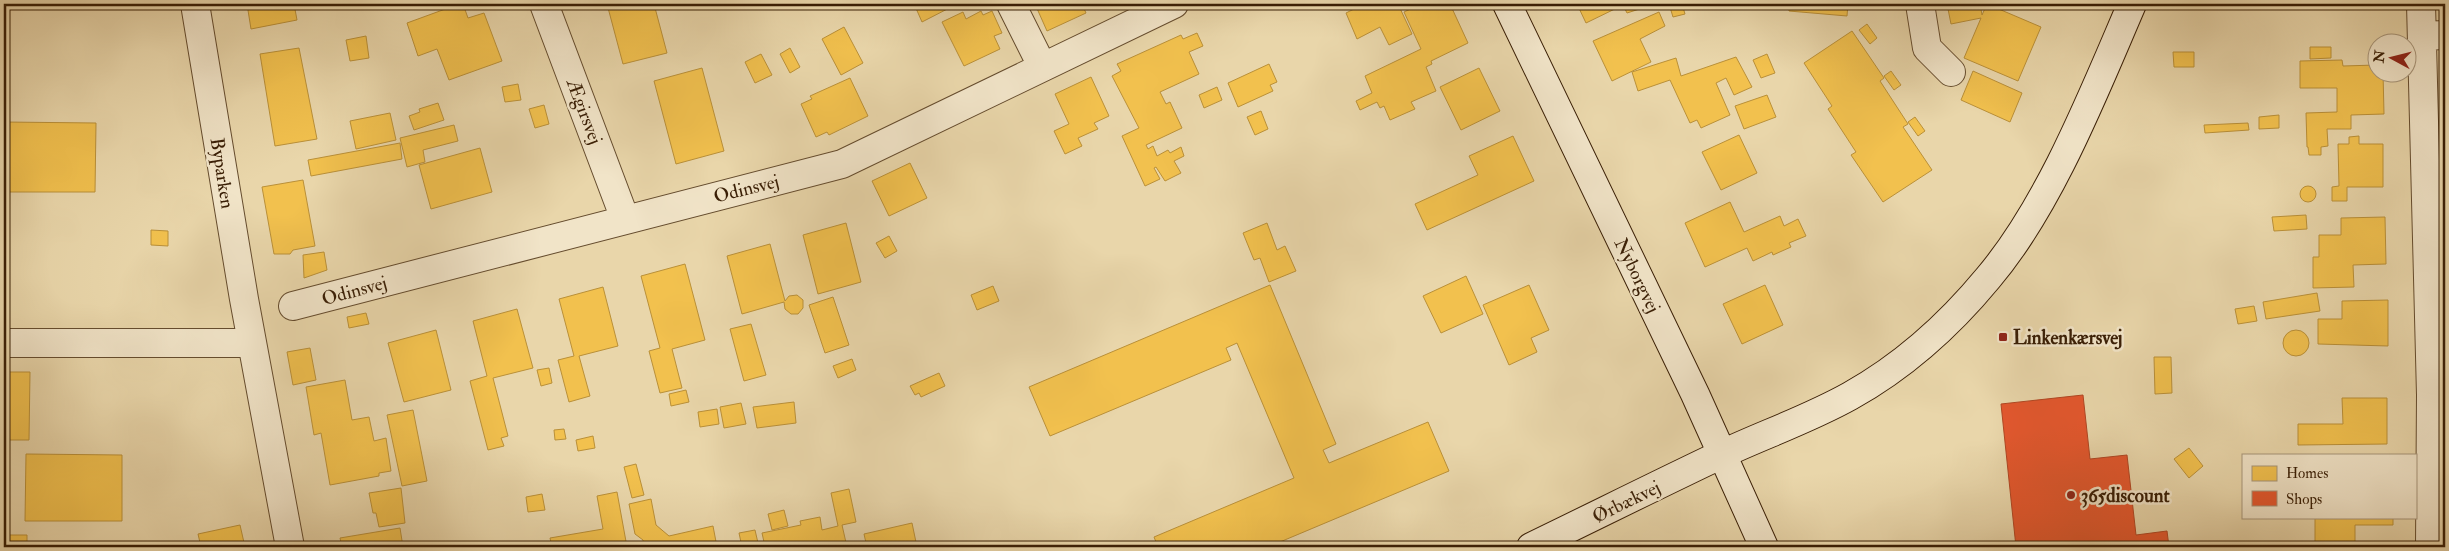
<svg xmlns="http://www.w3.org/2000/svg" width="2449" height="551" font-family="'IM FELL Double Pica',serif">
  <rect width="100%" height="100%" fill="#e9d6aa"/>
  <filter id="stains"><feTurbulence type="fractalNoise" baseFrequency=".004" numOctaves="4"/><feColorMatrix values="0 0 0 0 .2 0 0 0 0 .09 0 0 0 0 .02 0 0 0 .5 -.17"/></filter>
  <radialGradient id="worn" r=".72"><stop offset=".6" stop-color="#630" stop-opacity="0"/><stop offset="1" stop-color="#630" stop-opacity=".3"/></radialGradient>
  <path fill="#f2c14e" stroke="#ba9038" d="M 247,4 L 294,4 L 297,20 L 251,29 Z
    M 459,4 L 463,4 L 468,18 L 484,13 L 502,61 L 449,80 L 437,49 L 418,56 L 407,23 Z
    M 607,4 L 654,4 L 667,53 L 623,64 Z
    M 919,4 L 957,4 L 922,22 L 915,6 Z
    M 1035,4 L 1082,4 L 1086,13 L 1047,31 Z
    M 1344,4 L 1356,4 L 1346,8 Z
    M 1364,4 L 1398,4 L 1412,34 L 1389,45 L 1380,27 L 1357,39 L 1346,13 Z
    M 1421,4 L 1450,4 L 1468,43 L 1431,61 L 1432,64 L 1426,67 L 1436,91 L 1411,102 L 1415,109 L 1390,120 L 1384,106 L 1380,108 L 1377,102 L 1360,110 L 1356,101 L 1372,93 L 1365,76 L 1421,49 L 1404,12 Z
    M 1577,4 L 1655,4 L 1627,13 L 1623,5 L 1586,23 Z
    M 1669,4 L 1682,4 L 1685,14 L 1673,17 Z
    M 1789,4 L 1848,4 L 1847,16 L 1789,11 Z
    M 1947,4 L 1980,4 L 1982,15 L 1987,4 L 2041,27 L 2018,81 L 1964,58 L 1981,18 L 1951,24 Z
    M 981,11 L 983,15 L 992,11 L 1002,33 L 994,36 L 1000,49 L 964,66 L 942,22 L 963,12 L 966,19 Z
    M 1659,12 L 1665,26 L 1640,39 L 1651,62 L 1612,81 L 1593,41 Z
    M 1867,24 L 1877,38 L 1870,44 L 1859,30 Z
    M 844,27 L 863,63 L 841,75 L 822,39 Z
    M 1852,31 L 1884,78 L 1880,81 L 1908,124 L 1903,127 L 1932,170 L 1883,202 L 1851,155 L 1856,152 L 1828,109 L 1832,106 L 1804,63 Z
    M 1197,33 L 1203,46 L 1189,52 L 1199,74 L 1160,92 L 1166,104 L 1170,102 L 1182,128 L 1146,145 L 1148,149 L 1153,146 L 1157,156 L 1168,150 L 1170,153 L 1181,147 L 1184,156 L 1174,161 L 1181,173 L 1165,181 L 1156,167 L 1154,168 L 1160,179 L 1145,186 L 1122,136 L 1139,128 L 1112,76 L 1121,71 L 1117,64 L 1181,35 L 1183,39 Z
    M 366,36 L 369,58 L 350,61 L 346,40 Z
    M 2310,47 L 2331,47 L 2331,58 L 2310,59 Z
    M 299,48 L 317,139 L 275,146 L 260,54 Z
    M 790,48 L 800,67 L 790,73 L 780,54 Z
    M 2173,52 L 2194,52 L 2194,67 L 2174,67 Z
    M 761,54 L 772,75 L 755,83 L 745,62 Z
    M 1767,54 L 1775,73 L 1761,78 L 1753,60 Z
    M 1736,57 L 1752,87 L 1734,95 L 1726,78 L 1716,83 L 1730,115 L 1701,128 L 1697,120 L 1690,123 L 1670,80 L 1638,91 L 1632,72 L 1676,58 L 1681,76 Z
    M 2342,60 L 2343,66 L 2376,65 L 2376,72 L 2383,72 L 2384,114 L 2351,115 L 2351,129 L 2327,129 L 2328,146 L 2321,147 L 2321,155 L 2309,155 L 2308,147 L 2307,147 L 2306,113 L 2337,112 L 2337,88 L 2300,88 L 2300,61 Z
    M 1269,64 L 1277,82 L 1270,85 L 1273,91 L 1238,107 L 1228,83 Z
    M 702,68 L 724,151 L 676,164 L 654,81 Z
    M 1479,68 L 1500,111 L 1461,130 L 1440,87 Z
    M 1891,71 L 1901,85 L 1894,90 L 1884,76 Z
    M 1973,71 L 2022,93 L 2010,122 L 1961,100 Z
    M 1091,77 L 1109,116 L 1094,123 L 1098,129 L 1078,138 L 1082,146 L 1065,154 L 1054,131 L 1069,124 L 1055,94 Z
    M 850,78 L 868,116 L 829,135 L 827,132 L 816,137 L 801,104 L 812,99 L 810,96 Z
    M 518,84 L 521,100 L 505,102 L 502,87 Z
    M 1217,87 L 1222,100 L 1204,108 L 1199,95 Z
    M 1767,95 L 1776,117 L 1744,129 L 1735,106 Z
    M 438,103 L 444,120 L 414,130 L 409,116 L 420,112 L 419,109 Z
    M 544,105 L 549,124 L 535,128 L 529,109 Z
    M 1261,111 L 1268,129 L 1255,135 L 1247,117 Z
    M 390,113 L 396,140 L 356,149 L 350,121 Z
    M 2279,115 L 2279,128 L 2259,129 L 2259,117 Z
    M 1915,117 L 1925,131 L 1918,136 L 1908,122 Z
    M 4,122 L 96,123 L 95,192 L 4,192 Z
    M 2248,123 L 2249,130 L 2205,133 L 2204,125 Z
    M 454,125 L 458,141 L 423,150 L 425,162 L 407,167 L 400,138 Z
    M 1739,135 L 1757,173 L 1721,190 L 1702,152 Z
    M 1513,136 L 1534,181 L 1427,230 L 1415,204 L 1478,175 L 1469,156 Z
    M 2359,136 L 2359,144 L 2383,144 L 2383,187 L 2347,187 L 2347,201 L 2332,201 L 2332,187 L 2339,186 L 2338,144 L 2349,144 L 2349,137 Z
    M 400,143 L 402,159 L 311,176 L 308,160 Z
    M 480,148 L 492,192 L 431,209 L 419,165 Z
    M 910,163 L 927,198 L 889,216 L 872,181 Z
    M 303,180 L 315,246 L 293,250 L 290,254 L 274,254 L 262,187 Z
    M2300 194a8 8 0 1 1 16 0a8 8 0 1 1-16 0Z
    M 1730,202 L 1744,232 L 1780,216 L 1784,226 L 1798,219 L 1806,236 L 1789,243 L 1791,247 L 1773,255 L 1772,252 L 1753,261 L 1747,248 L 1705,267 L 1685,223 Z
    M 2306,215 L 2307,229 L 2274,231 L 2272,217 Z
    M 2385,217 L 2386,264 L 2353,265 L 2354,287 L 2313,288 L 2313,257 L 2319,257 L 2319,235 L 2341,235 L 2341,218 Z
    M 846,223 L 861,282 L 818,294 L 803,235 Z
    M 1267,223 L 1277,250 L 1285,246 L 1296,271 L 1269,282 L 1260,258 L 1254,260 L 1243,233 Z
    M 151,230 L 168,231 L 168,246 L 151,245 Z
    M 889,236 L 897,251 L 885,258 L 876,243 Z
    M 770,244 L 785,301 L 789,296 L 797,295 L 803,300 L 803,308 L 798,314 L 791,314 L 785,309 L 784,302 L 742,314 L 727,256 Z
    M 324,252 L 327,270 L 304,278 L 303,255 Z
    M 685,264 L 705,340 L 672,349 L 682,388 L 660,393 L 649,351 L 660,348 L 641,276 Z
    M 1466,276 L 1483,314 L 1441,333 L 1423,296 Z
    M 1270,285 L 1336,444 L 1323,450 L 1329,463 L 1428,422 L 1449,471 L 1268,547 L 1158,547 L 1154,537 L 1294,478 L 1237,343 L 1226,348 L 1231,360 L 1050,436 L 1029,387 Z
    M 1529,285 L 1549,330 L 1531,338 L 1537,352 L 1509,365 L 1483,305 Z
    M 1765,285 L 1783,325 L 1742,344 L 1723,304 Z
    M 993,286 L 999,301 L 977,310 L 971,295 Z
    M 603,287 L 618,346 L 579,356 L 590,396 L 569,402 L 558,360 L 574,356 L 559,299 Z
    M 2317,293 L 2320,311 L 2266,319 L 2263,302 Z
    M 833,297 L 849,345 L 825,353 L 809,305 Z
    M 2388,300 L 2388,346 L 2318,344 L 2318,319 L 2342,319 L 2342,301 Z
    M 2254,306 L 2257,321 L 2238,324 L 2235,309 Z
    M 517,309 L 533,368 L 493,378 L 508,436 L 501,438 L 504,446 L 488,450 L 470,381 L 487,376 L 473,321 Z
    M 366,313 L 369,324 L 349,328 L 347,317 Z
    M 751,324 L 766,375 L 744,381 L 730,329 Z
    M 436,330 L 451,390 L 404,402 L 388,343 Z
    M2283 343a13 13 0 1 1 26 0a13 13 0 1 1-26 0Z
    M 310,348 L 316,380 L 293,385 L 287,352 Z
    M 2154,357 L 2171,357 L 2172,393 L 2155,394 Z
    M 852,359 L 856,370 L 838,378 L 833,366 Z
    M 549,368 L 552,383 L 541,386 L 537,370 Z
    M 4,372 L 30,372 L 29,440 L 4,440 Z
    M 939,373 L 945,386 L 921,397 L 919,393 L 915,395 L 910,386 Z
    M 345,380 L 352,420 L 369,417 L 374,441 L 386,438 L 391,471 L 379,473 L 379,476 L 330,485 L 321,433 L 314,435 L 306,387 Z
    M 686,390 L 689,402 L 671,406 L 669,394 Z
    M 2342,398 L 2387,398 L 2387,444 L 2298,445 L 2298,424 L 2343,424 Z
    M 794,402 L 796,423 L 757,428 L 753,407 Z
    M 741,403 L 746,424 L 724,428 L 720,407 Z
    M 717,409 L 719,424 L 700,427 L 698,412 Z
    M 413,410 L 427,481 L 402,486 L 387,415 Z
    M 564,429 L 566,439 L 555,440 L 554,430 Z
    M 593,436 L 595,448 L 578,451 L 576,440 Z
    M 2189,448 L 2203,466 L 2189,478 L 2174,459 Z
    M 26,454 L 122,455 L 122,521 L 25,521 Z
    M 636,464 L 644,495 L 632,498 L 624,467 Z
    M 401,488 L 405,523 L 379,527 L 376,513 L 373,513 L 369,493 Z
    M 849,489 L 856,522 L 842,525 L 847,547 L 866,543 L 864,534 L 912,523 L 917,547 L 742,547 L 739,533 L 755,530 L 758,543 L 764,542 L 762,533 L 801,525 L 800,521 L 820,517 L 822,530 L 838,526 L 831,493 Z
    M 617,492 L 627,547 L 552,547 L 550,538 L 603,529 L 597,496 Z
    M 542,494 L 545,510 L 528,512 L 526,497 Z
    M 651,499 L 656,525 L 669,536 L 713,526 L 717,547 L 644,547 L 643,540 L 635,534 L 629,504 Z
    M 784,510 L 788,526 L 772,530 L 768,514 Z
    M 2315,517 L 2393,517 L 2393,525 L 2355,525 L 2355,547 L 2315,547 Z
    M 240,525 L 245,547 L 201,547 L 198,534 Z
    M 400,528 L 403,547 L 342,547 L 340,538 Z
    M 4,535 L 27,535 L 27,547 L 4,547 Z"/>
  <path fill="#e4572e" stroke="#b14622" d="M 2083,395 L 2090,459 L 2127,455 L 2136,535 L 2167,531 L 2169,547 L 2016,547 L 2001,404 Z"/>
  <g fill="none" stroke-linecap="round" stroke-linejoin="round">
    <g stroke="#654c2e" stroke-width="30">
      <path id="street" d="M 195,4 L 244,299 L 290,547
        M 544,4 L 625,219
        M 1011,4 L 1042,66
        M 1920,4 L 1927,48 L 1951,72
        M 2421,4 L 2431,395 L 2430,547
        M 2422,36 L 2445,35
        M 293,306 L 842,164 L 1174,4
        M 4,343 L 252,343"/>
    </g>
    <g stroke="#391e05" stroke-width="30">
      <path id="secondary" d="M 1507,4 L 1695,394 L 1764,547
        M 1531,547 C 1593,517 1655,486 1718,456 C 1762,435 1807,420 1850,396 C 1902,367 1950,324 1988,278 C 2050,205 2094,92 2132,4"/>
    </g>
    <use href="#street" stroke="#f1e4c8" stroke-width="28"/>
    <use href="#secondary" stroke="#f1e4c8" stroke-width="28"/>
  </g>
  <g fill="#8f2418" stroke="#f1e4c8" stroke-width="2">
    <rect x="1998" y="332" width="10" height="10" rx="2.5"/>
    <circle cx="2071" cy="495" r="5"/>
  </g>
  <g text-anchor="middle" stroke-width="5" stroke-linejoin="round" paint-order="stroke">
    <g font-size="19" fill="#391e05" stroke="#f1e4c8">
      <text transform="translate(585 111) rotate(69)" y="7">Ægirsvej</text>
      <text transform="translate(223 173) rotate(81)" y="7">Byparken</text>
      <text transform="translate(746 188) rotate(-14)" y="7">Odinsvej</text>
      <text transform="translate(1638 275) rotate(64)" y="7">Nyborgvej</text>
      <text transform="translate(354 290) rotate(-15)" y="7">Odinsvej</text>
      <text transform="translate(1626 501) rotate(-26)" y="7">Ørbækvej</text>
    </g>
    <g font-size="19" font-weight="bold" fill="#391e05" stroke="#f1e4c8" text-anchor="start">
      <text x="2013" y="344">Linkenkærsvej</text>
      <text x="2081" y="502">365discount</text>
    </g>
  </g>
  <rect width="2449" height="551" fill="none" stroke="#e9d6aa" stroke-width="20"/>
  <rect x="5" y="5" width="2439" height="541" fill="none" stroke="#391e05" stroke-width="2.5"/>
  <rect x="10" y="10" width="2429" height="531" fill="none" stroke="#391e05"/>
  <rect x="2242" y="454" width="175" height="65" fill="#f1e4c8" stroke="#a7957a"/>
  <rect x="2252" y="466" width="25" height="15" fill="#f2c14e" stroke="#a7957a"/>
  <text x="2286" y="478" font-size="15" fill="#391e05">Homes</text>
  <rect x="2252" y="491" width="25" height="15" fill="#e4572e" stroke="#a7957a"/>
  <text x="2286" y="504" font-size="15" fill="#391e05">Shops</text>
  <g transform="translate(2392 58) rotate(277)"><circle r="24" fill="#f1e4c8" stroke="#a7957a"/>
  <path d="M0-4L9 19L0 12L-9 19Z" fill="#8f2418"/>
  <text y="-8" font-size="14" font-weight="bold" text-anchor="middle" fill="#391e05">N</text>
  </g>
  <rect width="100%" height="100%" filter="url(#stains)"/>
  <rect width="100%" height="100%" fill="url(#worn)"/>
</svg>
